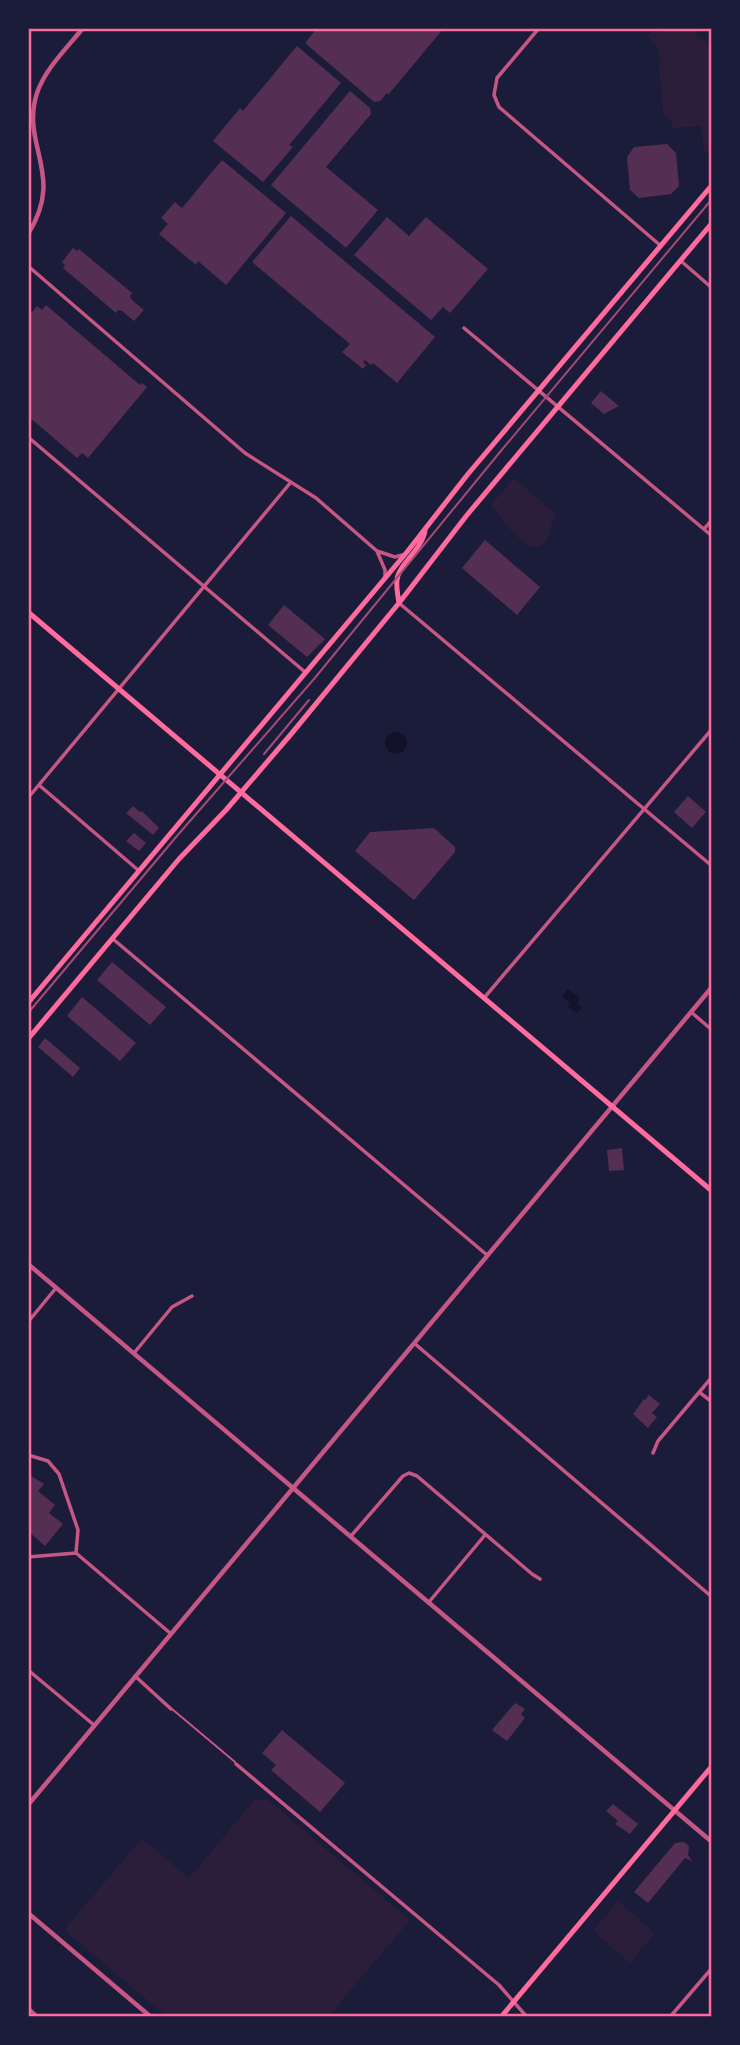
<svg xmlns="http://www.w3.org/2000/svg" width="740" height="2045" font-family="Ubuntu,sans-serif">
  <rect width="100%" height="100%" fill="#1b1b3a"/>
  <path fill="#2a1e3b" d="M 696,28 L 697,36 L 712,44 L 712,151 L 704,152 L 701,126 L 672,128 L 671,120 L 663,113 L 659,64 L 661,60 L 656,45 L 647,37 L 651,32 Z
    M 512,480 L 516,480 L 557,515 C 549,523 552,530 547,539 C 532,567 500,515 491,505 Z
    M 256,1798 L 260,1801 L 267,1799 L 410,1920 L 328,2017 L 167,2017 L 64,1930 L 142,1838 L 189,1878 Z
    M 618,1901 L 655,1933 L 630,1963 L 593,1931 Z"/>
  <path fill="#12122b" d="M385 743a11 11 0 1 1 22 0a11 11 0 1 1-22 0Z
    M 568,989 L 580,999 L 576,1003 L 582,1008 L 577,1013 L 568,1006 L 571,1004 L 562,996 Z"/>
  <path fill="#542f53" d="M 313,28 L 444,28 L 388,95 L 387,93 L 380,101 L 374,102 L 305,43 L 314,32 L 312,30 Z
    M 297,46 L 341,83 L 289,145 L 293,147 L 263,182 L 213,141 L 240,108 L 243,111 Z
    M 350,91 L 370,108 L 371,114 L 326,167 L 378,210 L 346,248 L 271,185 Z
    M 667,144 L 676,153 L 679,186 L 671,194 L 639,198 L 630,190 L 627,157 L 634,147 Z
    M 222,160 L 286,213 L 226,285 L 198,261 L 196,265 L 159,234 L 168,224 L 161,218 L 175,202 L 182,208 Z
    M 291,216 L 435,337 L 397,383 L 373,363 L 371,365 L 365,360 L 363,362 L 366,365 L 363,369 L 342,352 L 350,344 L 252,262 Z
    M 387,217 L 409,236 L 426,217 L 488,269 L 450,313 L 443,307 L 431,320 L 354,255 Z
    M 73,248 L 77,251 L 79,249 L 132,293 L 130,296 L 132,300 L 144,310 L 134,321 L 122,311 L 118,310 L 116,313 L 63,268 L 65,265 L 62,262 Z
    M 46,305 L 140,385 L 142,383 L 147,387 L 88,458 L 82,453 L 77,458 L 28,416 L 28,317 L 37,306 L 42,310 Z
    M 601,391 L 619,406 L 604,414 L 591,403 Z
    M 485,540 L 540,587 L 517,615 L 462,568 Z
    M 284,605 L 325,639 L 307,657 L 268,625 Z
    M 688,796 L 706,812 L 692,828 L 674,812 Z
    M 133,806 L 140,812 L 142,811 L 159,828 L 153,835 L 126,813 Z
    M 434,828 L 455,847 L 455,852 L 414,900 L 355,851 L 370,832 Z
    M 134,833 L 146,843 L 139,851 L 126,841 Z
    M 112,962 L 166,1007 L 150,1025 L 97,980 Z
    M 82,997 L 136,1043 L 120,1061 L 67,1016 Z
    M 45,1038 L 80,1068 L 73,1077 L 38,1047 Z
    M 622,1148 L 624,1170 L 609,1171 L 607,1150 Z
    M 649,1395 L 660,1404 L 652,1413 L 657,1417 L 648,1428 L 633,1414 L 644,1399 L 645,1400 Z
    M 28,1474 L 44,1484 L 38,1491 L 55,1505 L 49,1513 L 63,1524 L 45,1546 L 28,1531 Z
    M 515,1703 L 525,1709 L 521,1714 L 525,1718 L 507,1741 L 492,1730 Z
    M 282,1730 L 345,1783 L 320,1812 L 271,1770 L 276,1765 L 262,1753 Z
    M 613,1804 L 638,1824 L 630,1834 L 615,1824 L 618,1821 L 606,1811 Z
    M 684,1842 L 689,1846 L 688,1855 L 692,1861 L 685,1858 L 648,1903 L 634,1892 L 675,1843 Z"/>
  <g fill="none" stroke-linecap="round" stroke-linejoin="round">
    <path stroke="#c65784" stroke-width="2" d="M 172,1709 L 235,1762"/>
    <path stroke="#c65784" stroke-width="3.5" d="M 539,28 L 497,78 L 494,95 L 499,107 L 661,246
      M 681,261 L 712,288
      M 28,266 L 245,453 L 316,498 L 377,551 L 395,557 L 402,555
      M 464,328 L 712,536
      M 28,437 L 305,672
      M 704,529 L 712,520
      M 377,551 L 385,570 L 385,578
      M 399,603 L 712,866
      M 39,785 L 138,870
      M 28,798 L 291,482
      M 113,939 L 487,1255
      M 484,998 L 712,729
      M 691,1012 L 712,1030
      M 28,1322 L 56,1288
      M 414,1343 L 712,1597
      M 134,1353 L 172,1307 L 192,1296
      M 699,1392 L 712,1402
      M 653,1453 L 658,1441 L 712,1377
      M 28,1455 L 48,1461 L 59,1474 L 78,1530 L 76,1553
      M 351,1536 L 403,1476 L 409,1473 L 417,1476 L 532,1574 L 540,1579
      M 28,1557 L 76,1553 L 170,1633
      M 429,1602 L 485,1535
      M 28,1670 L 94,1725
      M 135,1676 L 171,1709
      M 236,1764 L 499,1985 L 527,2017
      M 28,2008 L 38,2017
      M 670,2017 L 712,1968"/>
    <path stroke="#c65784" stroke-width="4.5" d="M 28,234 C 66,174 20,146 37,93 C 45,69 67,48 83,28
      M 28,1264 L 712,1842
      M 28,1805 L 712,987
      M 28,1913 L 151,2017"/>
    <path stroke="#ff6b9d" stroke-width="5" d="M 28,612 L 712,1191"/>
    <path stroke="#ff6b9d" stroke-width="5" d="M 399,603 C 398,596 396,587 397,580 C 398,565 421,551 425,531
      M 28,1003 L 407,552 L 468,474 L 712,185
      M 28,1039 L 179,859 L 226,810 L 292,733 L 399,603 L 467,515 L 712,223
      M 501,2017 L 712,1766"/>
    <path stroke="#a44b75" stroke-width="2" d="M 264,754 L 309,700
      M 28,1013 L 176,837 L 314,679 L 500,452 L 712,199"/>
  </g>
  <rect width="740" height="2045" fill="none" stroke="#1b1b3a" stroke-width="60"/>
  <rect x="30" y="30" width="680" height="1985" fill="none" stroke="#ff6b9d" stroke-width="2.5"/>
</svg>
